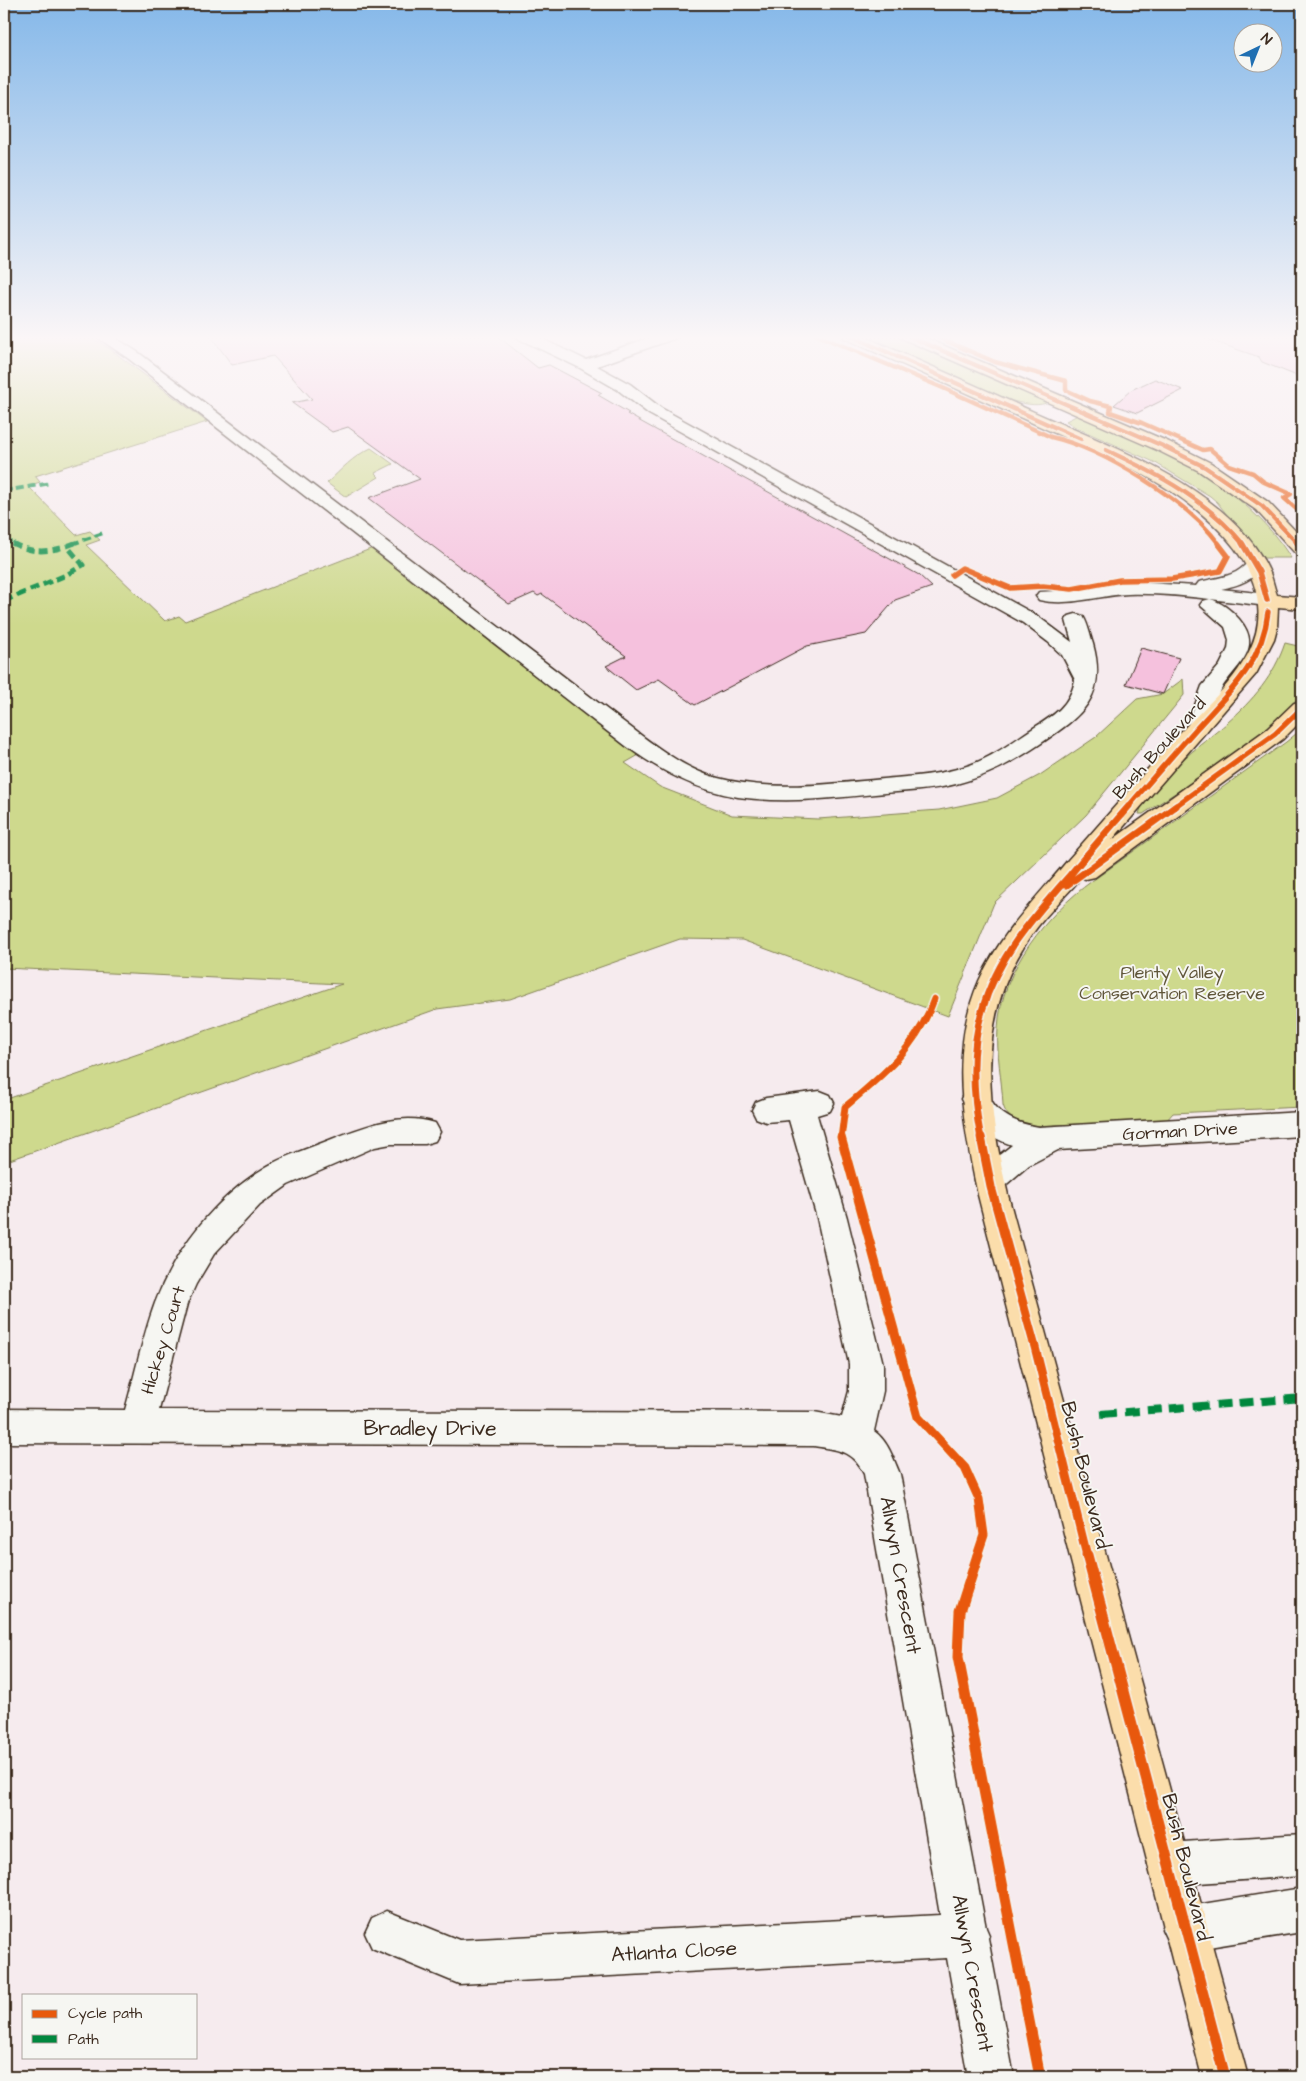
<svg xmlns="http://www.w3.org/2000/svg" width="1306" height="2081" font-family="'Architects Daughter',sans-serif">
  <rect width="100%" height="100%" fill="#f6ebee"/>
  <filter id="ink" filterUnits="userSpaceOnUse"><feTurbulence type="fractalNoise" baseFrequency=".02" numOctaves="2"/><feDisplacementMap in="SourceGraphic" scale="10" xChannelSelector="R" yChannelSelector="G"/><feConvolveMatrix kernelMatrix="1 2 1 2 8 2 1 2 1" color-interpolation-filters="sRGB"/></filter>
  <g filter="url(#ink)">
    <path fill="#ced98d" stroke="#848256" d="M 4,335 L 88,335 L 110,349 L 207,422 L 35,476 L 40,482 L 28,486 L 76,535 L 90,531 L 100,540 L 86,545 L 165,621 L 179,616 L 185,621 L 373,548 L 639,755 L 625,763 L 660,787 L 732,815 L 818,819 L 939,810 L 997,798 L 1040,775 L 1096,737 L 1137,699 L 1163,694 L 1183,679 L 1184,695 L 1086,815 L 994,903 L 948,1016 L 742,940 L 680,939 L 510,999 L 437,1009 L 4,1162 L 4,1100 L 342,984 L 4,968 Z
      M 868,335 L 899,335 L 1048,402 C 1019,419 900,350 868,335 Z
      M 1080,414 C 1158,448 1243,482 1291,558 L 1261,558 L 1217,502 L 1210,496 L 1154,462 L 1077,428 L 1066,421 Z
      M 371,448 L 393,464 L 375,473 L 379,477 L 346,497 L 327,483 C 342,469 352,457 371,448 Z
      M 1285,643 L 1302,647 C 1302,659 1305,679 1302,690 C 1294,719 1173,794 1143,814 L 1139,814 C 1146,784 1204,743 1227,723 C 1253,700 1274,676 1285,643 Z
      M 1302,729 L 1302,1107 L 1173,1113 L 1166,1121 L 1029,1126 C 1016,1121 1007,1119 1003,1105 C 1002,1080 996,1053 998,1028 C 1001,970 1047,914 1092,881 L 1286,742 Z"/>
    <path fill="#f5c1dd" stroke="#3b2a1e" d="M 210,335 L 496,335 L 538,368 L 549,365 L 602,393 L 598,395 L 629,413 L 627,414 L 919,575 L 932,587 L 895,600 L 866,634 L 807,646 L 695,705 L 659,679 L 636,690 L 606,666 L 626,656 L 542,594 L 538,596 L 534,593 L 509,604 L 369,498 L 420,479 L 348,427 L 332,432 L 292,403 L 312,399 L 273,356 L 232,365 Z
      M 1204,335 L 1302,335 L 1302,378 L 1262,362 L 1259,357 L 1204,338 Z
      M 1155,379 L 1183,390 L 1137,413 L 1114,405 L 1131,390 Z
      M 1141,648 L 1179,658 L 1163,694 L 1126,684 Z"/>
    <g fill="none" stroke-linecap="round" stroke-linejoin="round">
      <g stroke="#3b2a1e" stroke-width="3">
        <path id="minor" d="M 94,335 L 111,335 L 139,353 L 642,736 C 665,753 690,771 718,778 C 772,792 829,784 884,779 C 913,776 942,775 970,765 C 993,757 1012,742 1032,729 C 1053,716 1070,706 1075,680 L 1062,655 L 1048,642 L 1023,623 L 649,414 L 618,390 L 580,368 L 517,338 L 515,335 L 534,335 L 586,360 L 657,335 L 678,335 L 676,338 L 597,366 L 630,384 L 661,408 L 1036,615 L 1072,642 L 1066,620 L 1069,616 L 1076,614 L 1083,616 C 1088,624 1090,635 1093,644 C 1108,698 1081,716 1040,744 C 1013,762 988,776 956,784 C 933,790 909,791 885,793 C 836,798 787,804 738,797 C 695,790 661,771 626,746 L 129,359 Z
          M 1256,558 L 1263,560 L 1265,564 C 1254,580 1240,585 1221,589 L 1267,594 L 1274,596 L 1277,600 L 1274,604 L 1267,606 L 1210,599 C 1221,602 1231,610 1239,619 C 1263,647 1239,663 1223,686 C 1216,698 1214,714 1209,727 L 1206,732 L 1198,734 L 1190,732 L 1187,727 L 1202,686 L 1220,665 L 1228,649 L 1229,640 L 1225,627 L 1200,605 L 1203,601 L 1210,599 C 1183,596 1155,593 1128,594 C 1099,595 1069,607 1039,600 L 1036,596 L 1039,592 L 1074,590 L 1128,582 L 1196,586 L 1199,582 C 1211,579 1224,578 1236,572 C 1244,568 1247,561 1256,558 Z
          M 975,1087 C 989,1092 988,1098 997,1108 C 1009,1121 1023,1124 1039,1127 L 1302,1112 L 1302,1136 L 1058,1150 L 1029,1165 L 1001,1189 L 990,1193 L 979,1189 L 975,1180 L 979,1171 L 1012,1145 C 986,1136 973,1123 961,1099 L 965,1091 Z
          M 820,1091 L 830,1095 L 834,1103 L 830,1111 L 817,1115 L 847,1218 L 883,1364 L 883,1391 L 874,1431 C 888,1441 893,1458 900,1474 L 986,1928 L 989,1935 L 988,1938 L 1014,2077 L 968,2077 L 947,1958 L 459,1984 L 372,1948 L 365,1933 L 372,1918 L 387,1911 L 459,1940 L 940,1915 L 864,1474 C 852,1450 838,1450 814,1446 L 4,1443 L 4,1409 L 125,1410 C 135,1375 142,1338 155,1303 C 176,1248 215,1198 266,1167 C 286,1155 310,1148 332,1139 C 365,1126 401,1112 435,1123 L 440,1132 L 435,1141 L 425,1144 L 391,1144 L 375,1147 L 288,1185 L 260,1205 L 214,1254 L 196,1284 L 187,1304 L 159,1410 L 814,1412 L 842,1417 L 849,1391 L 849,1364 L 817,1218 L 789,1120 L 766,1122 L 756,1118 L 752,1110 L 756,1102 L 766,1098 Z
          M 1302,1834 L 1302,1876 L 1169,1885 L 1154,1879 L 1148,1864 L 1154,1849 L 1169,1843 Z
          M 1302,1888 L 1302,1932 L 1184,1951 L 1169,1944 L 1162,1929 L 1169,1914 L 1184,1907 Z"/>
      </g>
      <g stroke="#3b2a1e" stroke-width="3">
        <path id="major" d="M 842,335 L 861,335 C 919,361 977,386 1034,412 C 1112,447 1233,489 1270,573 C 1273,580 1274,588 1277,595 L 1302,597 L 1302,609 L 1278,607 L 1277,628 L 1274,639 L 1256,674 L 1112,840 L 1267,729 L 1294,703 L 1302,702 L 1302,720 L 1283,739 L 1095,877 L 1086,879 L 1081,878 C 1062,900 1040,920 1025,945 C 975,1024 988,1109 1008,1195 L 1248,2077 L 1202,2077 L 978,1195 C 963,1126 949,1049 979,981 C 1002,931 1034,901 1068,860 C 1104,819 1140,778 1176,737 C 1205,706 1245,675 1256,633 C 1268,582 1234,540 1197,510 C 1153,474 1099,453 1048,430 C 980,399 912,369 844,338 Z
          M 899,335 L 919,335 L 1169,442 L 1211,463 L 1268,502 L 1302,538 L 1302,555 L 1295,553 L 1256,510 L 1199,471 L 1157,450 L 901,338 Z"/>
      </g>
      <use href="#minor" fill="#f6f6f2" fill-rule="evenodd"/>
      <use href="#major" fill="#fbddab" fill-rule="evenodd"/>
      <path stroke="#00873e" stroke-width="4" stroke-dasharray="8 4" stroke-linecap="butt" d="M 4,491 L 51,483
        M 4,539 L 14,544
        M 72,544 L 103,533"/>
      <path stroke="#00873e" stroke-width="5" stroke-dasharray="9 5" stroke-linecap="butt" d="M 12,543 C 31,553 46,553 67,546
        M 4,601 L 66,575 L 83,565 L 67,546 L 75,543"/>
      <path stroke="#00873e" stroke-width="8" stroke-dasharray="15 8" stroke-linecap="butt" d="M 1101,1414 L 1302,1398"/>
      <g stroke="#f6f6f2" stroke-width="6">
        <path id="cycleway-far4" d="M 817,335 L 943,388 L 1051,437 C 1103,449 1188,501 1219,544
          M 849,335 L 1081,439
          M 906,335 L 1163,446 L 1205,467 L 1262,506 L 1298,544
          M 932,335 L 995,362 L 1066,381 L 1066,390 L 1090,401 L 1111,406 L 1110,412 L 1142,423 L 1203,450 L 1210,449 L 1229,465 L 1253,473 L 1264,482 L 1291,494 L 1284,498 L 1302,514
          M 1106,450 C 1158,474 1206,499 1243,544"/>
      </g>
      <g stroke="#f6f6f2" stroke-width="8">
        <path id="cycleway-far3" d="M 1242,543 L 1259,572 L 1267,600
          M 1297,543 L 1302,549
          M 952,575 L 962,568 L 1010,588 L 1043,586 L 1072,589 L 1120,580 L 1172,579 L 1220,571 L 1228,556 L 1218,543
          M 1128,807 C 1150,781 1173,755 1196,729 C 1229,692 1262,665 1268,612
          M 1174,807 L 1275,734 L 1302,708"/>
      </g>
      <g stroke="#f6f6f2" stroke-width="10">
        <path id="cycleway-far2" d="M 1067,885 L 1176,806
          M 841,1139 L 845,1107 C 882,1076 918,1046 934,999
          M 981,1139 C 973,1098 970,1051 982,1011 C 997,957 1034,916 1070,875 C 1089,852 1109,829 1129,806"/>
      </g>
      <g stroke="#f6f6f2" stroke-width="12">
        <path id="cycleway-far1" d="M 841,1137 L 918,1417 L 965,1468 L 979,1499 L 984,1535 L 977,1556
          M 981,1137 L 991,1187 L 1035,1347 L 1087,1556"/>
      </g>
      <g stroke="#f6f6f2" stroke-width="14">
        <path id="cycleway" d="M 978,1555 L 960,1611 L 958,1657 L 1040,2077
          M 1087,1555 L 1225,2077"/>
      </g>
      <use href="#cycleway-far4" stroke="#e8590c" stroke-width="4.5"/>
      <use href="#cycleway-far3" stroke="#e8590c" stroke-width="5.5"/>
      <use href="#cycleway-far2" stroke="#e8590c" stroke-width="7"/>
      <use href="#cycleway-far1" stroke="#e8590c" stroke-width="9"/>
      <use href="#cycleway" stroke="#e8590c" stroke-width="11"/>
    </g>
  </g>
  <linearGradient id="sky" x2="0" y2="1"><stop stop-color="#85b8e9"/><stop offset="0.54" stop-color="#fbf6f7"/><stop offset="1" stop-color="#fbf6f7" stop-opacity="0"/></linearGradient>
  <rect width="1306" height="626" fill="url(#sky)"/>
  <g text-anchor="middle" stroke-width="4" stroke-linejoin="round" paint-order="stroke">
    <g font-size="18" fill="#3b2a1e" stroke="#f6f6f2">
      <text transform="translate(1159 748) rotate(-48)" y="6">Bush Boulevard</text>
      <text transform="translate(1180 1131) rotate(-3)" y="6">Gorman Drive</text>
      <text transform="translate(163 1340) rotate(-73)" y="6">Hickey Court</text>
    </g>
    <g font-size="18" fill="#60563a" stroke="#f6f6f2">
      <text x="1172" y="978">Plenty Valley<tspan x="1172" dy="21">Conservation Reserve</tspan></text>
    </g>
    <g font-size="21" fill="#3b2a1e" stroke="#f6f6f2">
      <text x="430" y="1435">Bradley Drive</text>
      <text transform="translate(1086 1475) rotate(76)" y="7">Bush Boulevard</text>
      <text transform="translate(901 1575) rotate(80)" y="7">Allwyn Crescent</text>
      <text transform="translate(1187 1867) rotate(76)" y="7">Bush Boulevard</text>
      <text transform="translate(674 1951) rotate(-3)" y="7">Atlanta Close</text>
      <text transform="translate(973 1973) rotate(80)" y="7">Allwyn Crescent</text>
    </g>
  </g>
  <rect width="1306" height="2081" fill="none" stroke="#f6f6f2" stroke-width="20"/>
  <rect x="10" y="10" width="1286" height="2061" fill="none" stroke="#3b2a1e" stroke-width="2" filter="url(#ink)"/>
  <rect x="22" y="1994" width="175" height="65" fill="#f6f6f2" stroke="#aba49d"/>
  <rect x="32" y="2010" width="25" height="8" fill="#e8590c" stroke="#aba49d"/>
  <text x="68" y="2018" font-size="15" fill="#3b2a1e">Cycle path</text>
  <rect x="32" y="2035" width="25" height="8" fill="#00873e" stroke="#aba49d"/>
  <text x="68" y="2044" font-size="15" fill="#3b2a1e">Path</text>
  <g transform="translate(1258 48) rotate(43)"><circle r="24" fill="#f6f6f2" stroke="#aba49d"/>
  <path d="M0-4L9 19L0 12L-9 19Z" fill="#1f6fb2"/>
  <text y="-8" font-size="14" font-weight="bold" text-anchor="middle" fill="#3b2a1e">N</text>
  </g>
</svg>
